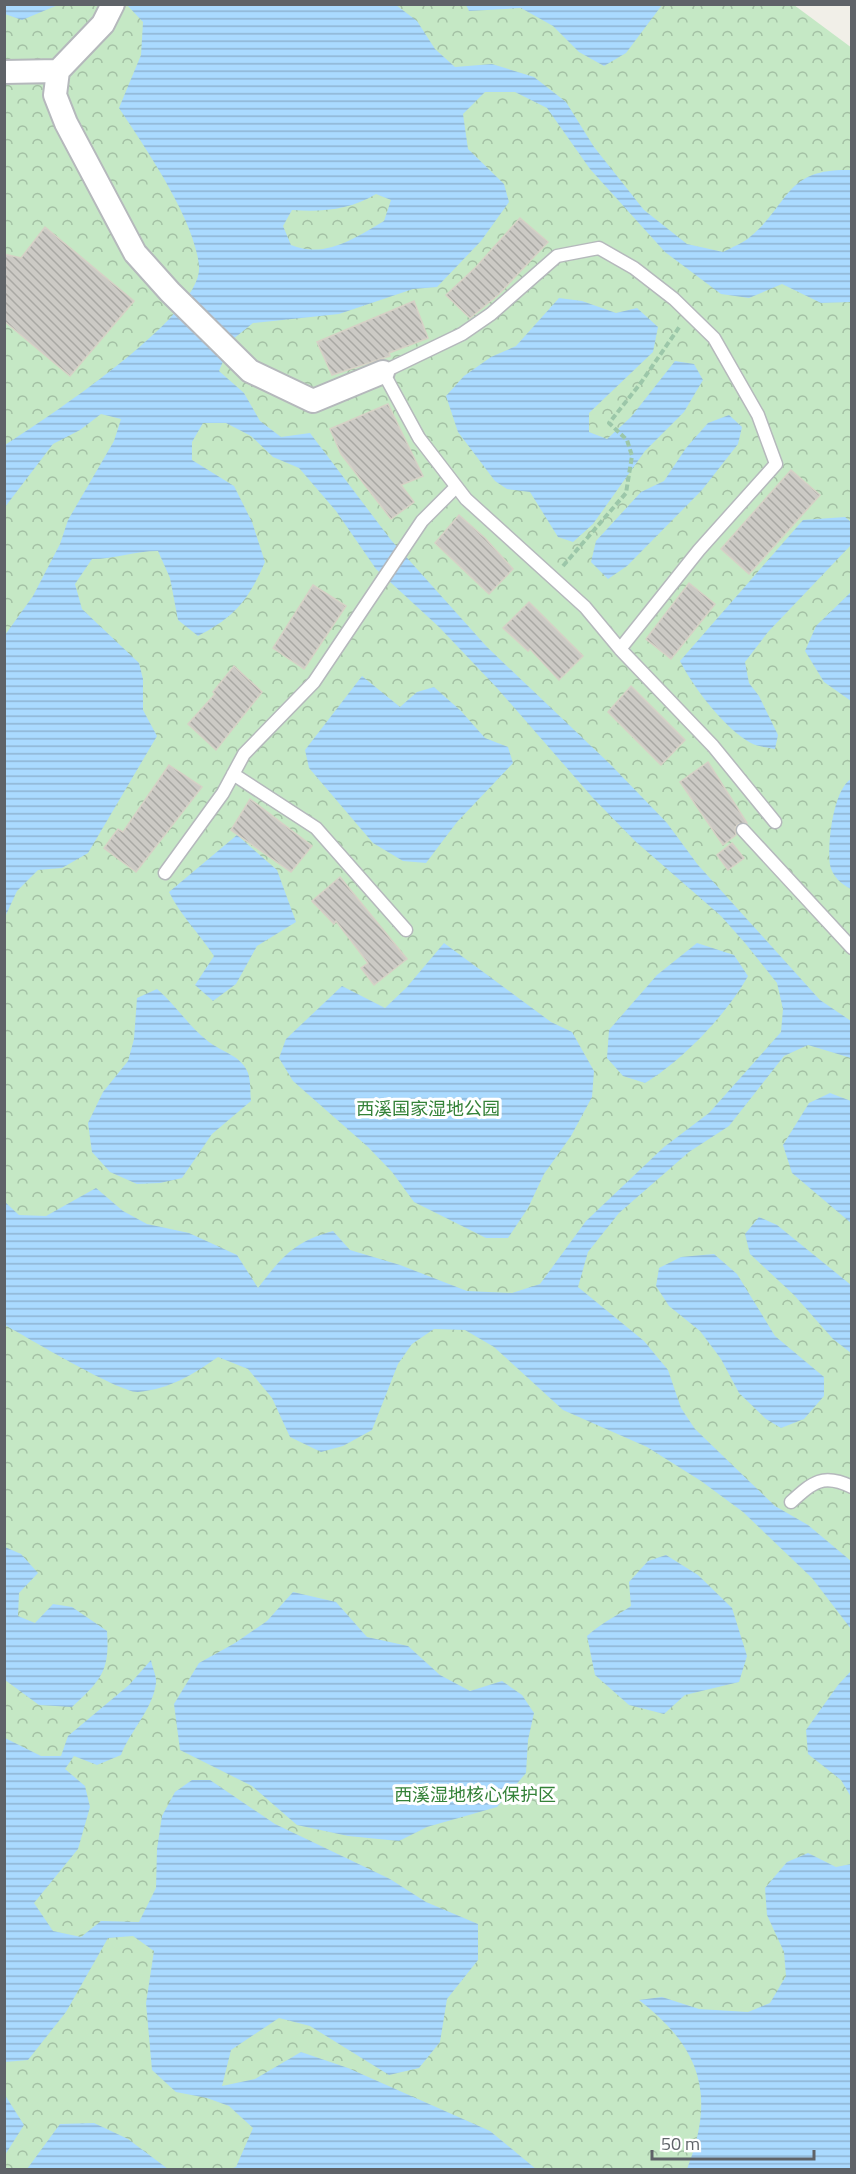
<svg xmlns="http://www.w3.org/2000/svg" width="856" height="2174" font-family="'Titillium Web','Noto Sans SC',sans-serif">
  <defs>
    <pattern id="park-crowns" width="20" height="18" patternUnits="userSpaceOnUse" patternTransform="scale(1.5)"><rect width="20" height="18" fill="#c5e8c5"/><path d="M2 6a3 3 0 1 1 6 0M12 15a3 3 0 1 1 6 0" fill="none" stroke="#a3c0a4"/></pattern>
    <pattern id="water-rules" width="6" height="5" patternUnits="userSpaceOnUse" patternTransform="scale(1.5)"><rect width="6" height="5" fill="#aadaff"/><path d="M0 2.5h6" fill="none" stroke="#8eb4d2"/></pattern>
    <pattern id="building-back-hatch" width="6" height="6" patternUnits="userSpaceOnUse" patternTransform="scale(1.5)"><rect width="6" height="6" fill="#cccac5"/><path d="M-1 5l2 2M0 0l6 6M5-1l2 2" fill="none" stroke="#a9a8a4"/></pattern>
  </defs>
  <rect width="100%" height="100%" fill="#f1efe8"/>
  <path fill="url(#park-crowns)" d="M 5,5 L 794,5 L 852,48 L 851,2169 L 5,2170 Z"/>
  <path fill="url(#water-rules)" fill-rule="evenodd" d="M 4,5 L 5,4 L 58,5 L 22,20 L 5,14 Z
    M 127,5 L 396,5 L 417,21 L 435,49 L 455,67 L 492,64 L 534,77 L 566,102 L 594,147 L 644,210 L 687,244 L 723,252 C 732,247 744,243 751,236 C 791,202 785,168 851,170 L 851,302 L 821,303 L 782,284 L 749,298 L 721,294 L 665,252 L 590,169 L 547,108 L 515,92 L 485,92 L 463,114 L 468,149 L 504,184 L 509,202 L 481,241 L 437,287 L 413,289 L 339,314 L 253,323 L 232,340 L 219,371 L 244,393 L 260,421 L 281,437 L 310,433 L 391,540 L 487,647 L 611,765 L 667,823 L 698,865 L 820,1000 L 851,1021 L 851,1058 L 808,1045 L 784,1056 L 729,1126 L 689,1152 L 619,1213 L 588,1252 L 578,1287 L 644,1341 L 668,1370 L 681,1408 L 695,1429 L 775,1506 L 808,1525 L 851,1561 L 851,1629 L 812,1578 L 743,1512 L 701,1481 L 647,1447 L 563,1410 L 494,1347 L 465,1330 L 434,1329 L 412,1344 L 398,1364 L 372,1430 L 343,1446 L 321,1452 L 290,1437 L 272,1398 L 248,1369 L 218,1357 C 192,1375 170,1389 138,1392 C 120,1393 26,1337 5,1325 L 5,1202 L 19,1215 L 46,1216 L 96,1188 L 123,1211 L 147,1224 L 189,1233 L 237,1255 L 258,1288 C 282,1257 293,1242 333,1231 L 350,1250 L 400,1265 L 467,1291 L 512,1293 L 540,1284 L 586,1221 L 664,1147 L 709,1113 L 781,1032 L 783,1009 L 777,983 L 745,943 L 721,916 L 635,841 L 593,798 L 497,688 L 439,627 L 376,569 L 336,511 L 299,468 L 273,457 L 251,436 L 226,423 L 203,423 L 192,442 L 192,460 L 234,486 L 252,522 L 265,562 C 249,599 235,617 198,636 L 178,620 L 170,578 L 158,551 C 135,551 115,559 92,559 L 75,584 L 82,609 L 139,663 L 143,679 L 143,710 L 157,736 L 88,853 L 62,868 L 38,870 L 17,891 L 5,917 L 5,635 L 33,596 L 60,544 L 68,520 L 114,441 L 121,419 L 101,414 L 80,430 L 53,444 L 5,507 L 5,445 C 44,420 204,315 199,266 C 195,220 145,147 119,108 L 141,55 L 143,22 ZM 376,194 L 391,200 L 384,221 C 355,238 325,259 291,245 L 283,226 L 292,210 C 324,212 349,210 376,194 Z
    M 466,5 L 662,5 L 626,53 L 604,66 L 579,52 L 553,26 L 521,8 L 469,11 Z
    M 559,298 L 582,301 L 616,313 L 637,308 L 658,327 L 653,352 L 589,413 L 589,432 L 607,439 L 631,417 L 675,361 L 694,364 L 703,380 L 684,412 L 645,451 L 593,524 L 573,542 L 558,537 L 530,492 L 507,489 L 495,481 L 458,432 L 446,396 L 464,376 L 491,357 L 516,346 Z
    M 729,415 L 742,427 L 738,444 L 702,490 L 627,566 L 608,579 L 591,562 L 596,541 L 641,492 L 664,481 L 686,448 L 708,423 Z
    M 845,517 L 851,522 L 851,545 L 768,632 L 745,662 L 749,683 L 759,696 L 778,735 L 775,749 C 767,747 758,747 751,743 C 725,729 693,687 680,661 L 803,520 Z
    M 851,592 L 851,701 L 824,682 L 805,651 L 816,626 Z
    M 362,676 L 400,707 L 417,692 L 434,687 L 461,711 L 485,738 L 508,747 L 513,763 L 457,822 L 426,863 L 403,861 L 373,843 L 309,768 L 305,750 Z
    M 851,779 L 852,779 L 851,889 C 842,885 832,876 830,865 C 827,845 833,790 851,779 Z
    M 237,835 L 277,870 L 296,922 L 257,946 L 236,984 L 213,1001 L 195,985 L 214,956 C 199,933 181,916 169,892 Z
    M 444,943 L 551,1022 L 572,1032 L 594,1071 L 592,1097 L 571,1136 L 544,1174 L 528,1208 L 508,1238 L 486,1238 L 414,1202 L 392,1172 L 368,1147 L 293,1081 L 279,1058 L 286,1039 L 342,986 L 385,1008 L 407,987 Z
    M 697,943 L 734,955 L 748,976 C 727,1014 682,1061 645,1083 L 623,1076 L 607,1058 L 609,1030 L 657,975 Z
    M 157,989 C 176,1005 189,1027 209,1042 C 222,1052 242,1056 248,1073 C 251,1081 250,1093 251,1101 L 212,1134 L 182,1178 L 160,1183 L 137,1184 L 110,1172 L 92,1152 L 88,1123 L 103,1092 L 128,1061 L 134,1039 L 137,998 Z
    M 830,1093 L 851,1101 L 851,1223 L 792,1173 L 783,1145 L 809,1103 Z
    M 759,1217 L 777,1225 L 851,1285 L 851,1353 L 833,1339 L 794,1295 L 750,1254 L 745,1234 Z
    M 714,1254 L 737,1274 L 775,1336 L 824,1377 L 824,1396 L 804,1419 L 781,1428 L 766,1419 L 739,1393 L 721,1359 L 700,1331 L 669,1306 L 656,1286 L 659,1268 L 681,1257 Z
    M 5,1547 L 21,1554 L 38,1573 L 19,1593 L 18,1616 L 35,1623 L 53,1604 L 72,1607 L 107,1631 C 110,1671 101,1680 72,1707 L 39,1705 L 5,1680 Z
    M 666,1555 L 698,1575 L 732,1608 L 747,1656 L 739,1682 L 685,1695 L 664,1714 L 629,1705 L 595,1675 L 587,1636 C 601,1623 615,1617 631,1606 L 629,1582 L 648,1561 Z
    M 293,1592 L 336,1602 L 367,1637 L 408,1646 L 440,1675 L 470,1691 L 502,1681 L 522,1695 L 534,1713 L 528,1740 L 526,1773 L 497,1807 L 427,1827 L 399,1841 L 348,1836 L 297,1825 L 252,1786 L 180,1750 L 174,1704 L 199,1663 L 235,1643 L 267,1621 Z
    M 151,1660 C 152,1667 157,1677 156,1683 C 153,1709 130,1731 121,1755 L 97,1765 L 74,1756 L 65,1769 L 85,1786 L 90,1807 L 78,1849 L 34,1903 L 53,1931 L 81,1937 L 101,1921 L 139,1922 L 156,1888 L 157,1849 L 162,1816 L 175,1792 L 192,1780 L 210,1780 L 275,1824 L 390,1879 L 426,1902 L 478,1924 L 478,1960 L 447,1999 L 440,2042 L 419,2068 L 389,2075 L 310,2026 L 279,2018 L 231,2050 L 222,2086 L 255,2079 L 301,2052 L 348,2068 L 490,2131 L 536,2169 L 230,2169 L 236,2167 L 253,2128 L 229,2106 L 207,2098 L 176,2092 L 152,2070 L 146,2003 L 154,1951 L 133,1936 L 108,1938 L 66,2012 L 28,2060 L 5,2062 L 5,1738 L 41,1756 L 61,1756 L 68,1736 L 129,1685 Z
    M 851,1671 L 851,1797 L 841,1780 L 808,1754 L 806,1730 L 838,1685 Z
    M 808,1853 L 836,1867 L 851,1864 L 851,2169 L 687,2169 C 716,2095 701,2048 639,2000 L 662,1997 L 699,2009 L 748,2012 L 770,2003 L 786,1976 L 784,1952 L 767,1915 L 765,1888 L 787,1862 Z
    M 5,2095 L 24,2125 L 5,2155 Z
    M 94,2123 L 128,2139 L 168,2169 L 27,2169 L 60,2124 Z"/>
  <path fill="url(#building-back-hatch)" stroke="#d6d1c6" stroke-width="1.5" d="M 520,218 L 548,242 L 499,294 L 470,318 L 446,295 L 476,267 Z
    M 45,227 L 134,301 L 70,376 L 4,321 L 4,254 L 21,258 Z
    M 414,301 L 428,338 L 389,353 L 390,356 L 332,375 L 317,342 Z
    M 388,404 L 423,476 L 401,485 L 414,502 L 391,519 L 341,454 L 330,429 Z
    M 791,470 L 820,495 L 749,574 L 721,549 Z
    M 459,515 L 485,538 L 513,569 L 489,594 L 435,543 Z
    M 689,583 L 715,604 L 671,659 L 646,639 Z
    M 313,585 L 346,606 L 304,669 L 273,648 Z
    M 529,602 L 583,656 L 559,680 L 530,649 L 528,651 L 503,628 Z
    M 234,666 L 262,692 L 216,750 L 188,724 L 215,694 L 213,692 Z
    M 631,686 L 685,740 L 661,765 L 608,712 Z
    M 708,762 L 747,823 L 738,824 L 735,828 L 736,835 L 723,845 L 680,782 Z
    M 169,765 L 202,787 L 136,872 L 104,848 L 118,829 L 123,832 Z
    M 250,799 L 312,846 L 291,872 L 231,830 Z
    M 732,843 L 744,858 L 728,870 L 717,855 Z
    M 340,877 L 407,959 L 374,985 L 361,968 L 368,963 L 336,921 L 334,924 L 312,901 Z"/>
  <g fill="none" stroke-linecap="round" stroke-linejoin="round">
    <g stroke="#b5b8bc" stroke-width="15">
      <path id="service" d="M 620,649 L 699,550 L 776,464 L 758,415 L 714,338 L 674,299 L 634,268 L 599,248 L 557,256 L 491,314 L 462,334 L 383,372 L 419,438 L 466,499 L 585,607 L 620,649 L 713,746 L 775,822
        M 233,774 L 316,828 L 406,930
        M 743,830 L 852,948
        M 165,873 L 223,793 L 244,754 L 314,682 L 422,521 L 456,487
        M 791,1502 C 813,1482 823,1473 852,1487"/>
    </g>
    <g stroke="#b5b8bc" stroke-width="26">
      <path id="minor" d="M 113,4 L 103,24 L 58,71 L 55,95 L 66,123 L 135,253 L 170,292 L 250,371 L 313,401 L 383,372
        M 4,72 L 58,71"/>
    </g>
    <path stroke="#9cc7a9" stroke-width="4" stroke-dasharray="6 3" stroke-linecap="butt" d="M 563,566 L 626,493 L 632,456 L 627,440 L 609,423 L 640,384 L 680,326"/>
    <use href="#service" stroke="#fff" stroke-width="12"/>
    <use href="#minor" stroke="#fff" stroke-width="22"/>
  </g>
  <g text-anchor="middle" stroke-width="6" stroke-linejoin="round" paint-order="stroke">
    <g font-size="18" fill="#348238" stroke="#fff">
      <text x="428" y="1115">西溪国家湿地公园</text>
      <text x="475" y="1801">西溪湿地核心保护区</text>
    </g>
  </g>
  <rect width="856" height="2174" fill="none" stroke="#5f6368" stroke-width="12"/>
  <path d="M652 2150v9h162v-9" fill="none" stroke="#5f6368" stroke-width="3"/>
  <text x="661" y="2150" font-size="18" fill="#5f6368" stroke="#ffffff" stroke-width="4.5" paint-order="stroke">50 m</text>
</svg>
